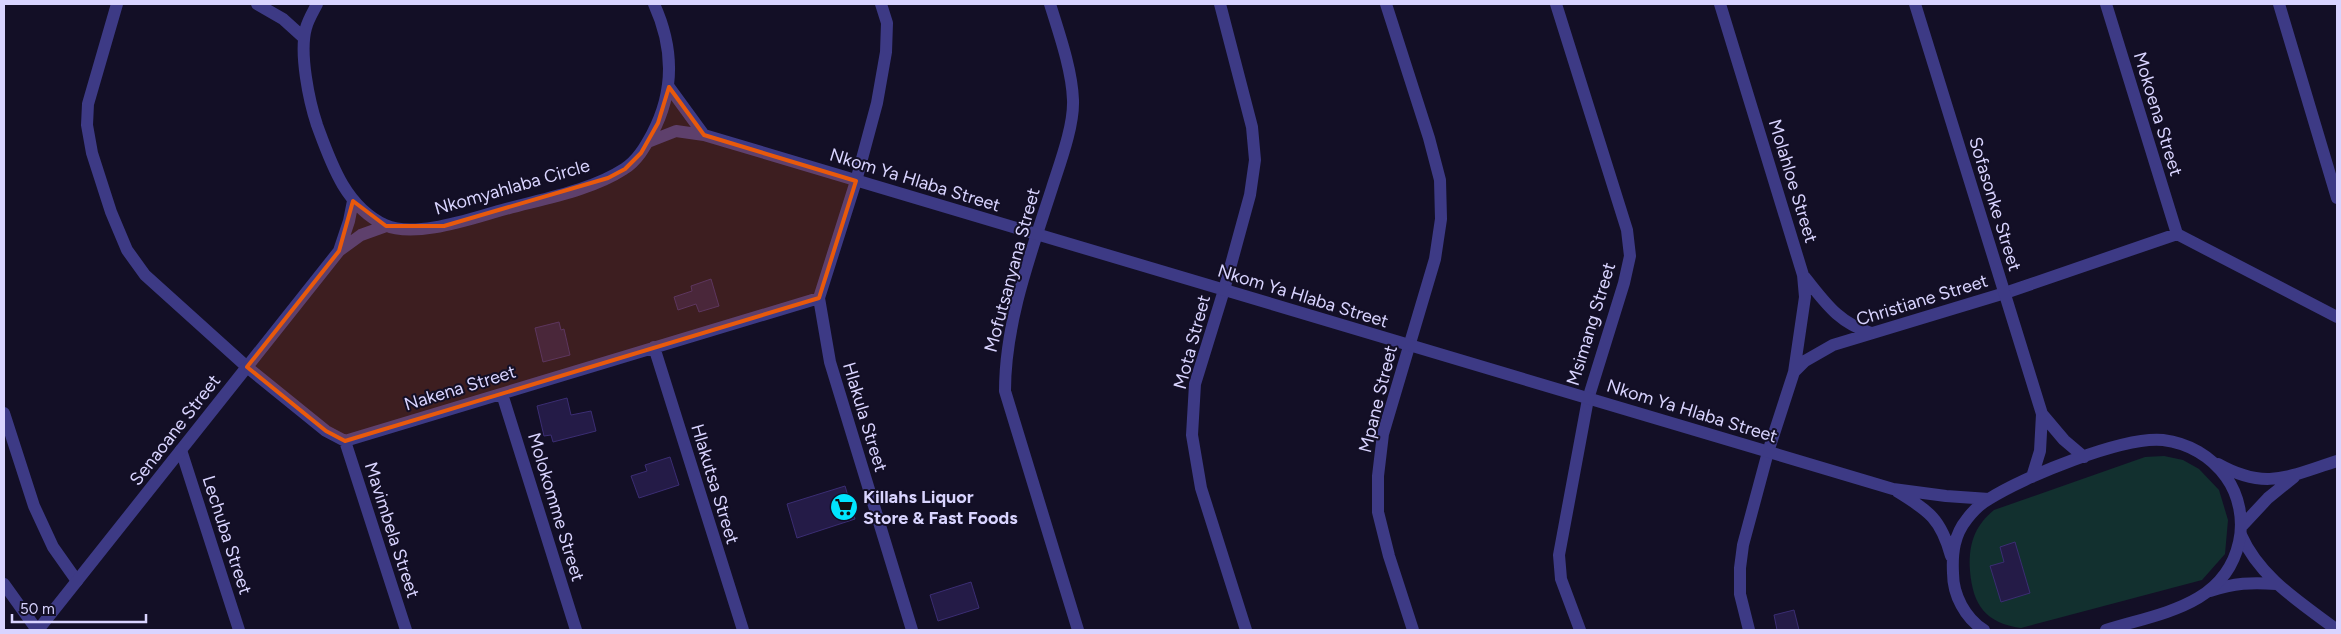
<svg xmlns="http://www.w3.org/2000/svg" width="2341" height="634" font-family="Figtree,sans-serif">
  <rect width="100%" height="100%" fill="#130f26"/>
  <path fill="#12302f" d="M 2164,456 L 2183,460 L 2199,469 L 2219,490 L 2228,520 L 2225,554 L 2202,580 L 2021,628 C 1986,623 1973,606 1970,571 C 1968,546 1974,526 1994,510 L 2145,457 Z"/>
  <path fill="#241b47" stroke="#3b2d73" d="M 711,279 L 719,306 L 699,312 L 696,304 L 678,310 L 674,297 L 692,291 L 691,286 Z
    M 559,322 L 561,330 L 564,329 L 570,355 L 543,362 L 535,328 Z
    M 567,398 L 571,415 L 591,411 L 596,431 L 553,442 L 551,435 L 544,436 L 537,406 Z
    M 670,457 L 679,485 L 639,498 L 631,476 L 647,471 L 645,465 Z
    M 845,486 L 855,519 L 797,538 L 787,504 Z
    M 2015,542 L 2030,593 L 2001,602 L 1990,566 L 2004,562 L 2000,547 Z
    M 971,582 L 979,608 L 938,621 L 930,595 Z
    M 1794,610 L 1799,630 L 1777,630 L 1774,615 Z"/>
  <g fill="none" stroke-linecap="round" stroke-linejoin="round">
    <path stroke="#3d3a85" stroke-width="12" d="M 117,4 L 88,104 L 87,125 L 92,153 L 111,212 L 127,250 L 145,275 L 247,367 L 326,431 L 345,441 L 819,298
      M 881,4 L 887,23 L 886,52 L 877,103 L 856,181 L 819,298 L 830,362 L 912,630
      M 1050,4 C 1059,33 1072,70 1073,100 C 1074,126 1060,163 1052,188 C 1031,253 1005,322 1005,391 L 1078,630
      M 1220,4 L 1252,127 L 1255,160 L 1250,195 L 1224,290 L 1195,384 L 1192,435 L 1201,488 L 1246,630
      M 1386,4 L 1429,138 L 1440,180 L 1441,219 L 1435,259 L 1383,434 L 1378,476 L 1378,512 L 1389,556 L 1413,630
      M 1556,4 L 1627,230 L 1630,256 L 1624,283 L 1588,399 L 1559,555 L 1561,579 L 1580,630
      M 1720,4 L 1803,275 L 1805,297 L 1794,372
      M 2106,4 L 2177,234
      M 2279,4 L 2337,198
      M 1803,275 C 1825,302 1837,322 1871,333
      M 654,347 L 743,630
      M 502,394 L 576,630
      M 4,413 L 34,506 L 53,547 L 77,581
      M 345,441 L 406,630
      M 181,450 L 239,630
      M 2241,535 C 2260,578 2300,602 2337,630
      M 2210,591 C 2234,583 2252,582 2276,584
      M 1749,630 L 1740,594 L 1740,568 L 1743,545 L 1768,452 L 1794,372 L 1805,361 L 1833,345 L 2005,293 L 2177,234 L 2337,317"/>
    <path stroke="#3d3a85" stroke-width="12" d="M 257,4 L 283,19 L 304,38
      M 317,4 C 313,12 308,20 306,28 C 299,53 309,101 317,125 C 331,163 345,206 385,225 C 413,238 467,220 495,212 C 536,200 589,192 624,169 C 637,161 645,147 652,134 C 675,91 674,48 654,4
      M 1915,4 L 2042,414 L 2040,451 L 2032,477
      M 669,87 L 704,135
      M 648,142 L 676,131 L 704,135 L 1893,489 L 1946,496 L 1989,499
      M 339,251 L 349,221 L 353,201
      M 2042,414 L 2064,440 L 2084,457
      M 2218,464 C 2266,491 2289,476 2337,461
      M 1898,492 C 1929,511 1941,519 1951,556
      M 2241,527 L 2268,498 L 2294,477
      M 4,584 L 37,630
      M 38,630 L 339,251 L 361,235 L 386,226
      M 1984,630 C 1965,618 1953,595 1953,573 C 1952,553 1954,535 1967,519 C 1973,511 1980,504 1989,499 C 2023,477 2123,436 2163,440 C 2188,443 2211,456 2226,477 C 2239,495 2244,520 2239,542 C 2225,606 2160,613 2106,630"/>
  </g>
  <path fill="#e8590c" fill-opacity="0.2" stroke="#e8590c" stroke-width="4" stroke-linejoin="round" d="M 669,87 L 704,135 L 856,181 L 819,298 L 345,441 L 326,431 L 247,367 L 339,251 L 353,201 L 386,226 L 444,226 L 608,178 L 625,169 L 641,153 L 658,123 Z"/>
  <defs>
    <g id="supermarket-disc" transform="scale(1.4375)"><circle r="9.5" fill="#00e5ff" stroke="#130f26"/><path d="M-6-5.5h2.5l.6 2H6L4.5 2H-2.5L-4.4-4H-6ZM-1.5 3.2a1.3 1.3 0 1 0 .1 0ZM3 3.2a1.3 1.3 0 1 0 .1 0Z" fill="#111"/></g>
  </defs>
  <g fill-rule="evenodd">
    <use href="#supermarket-disc" x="844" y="507"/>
  </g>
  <g text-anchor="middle" stroke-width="4" stroke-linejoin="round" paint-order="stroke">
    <g font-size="18" fill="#d9d4ff" stroke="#130f26">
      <text transform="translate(2158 114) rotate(73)" y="6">Mokoena Street</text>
      <text transform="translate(915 180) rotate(17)" y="6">Nkom Ya Hlaba Street</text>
      <text transform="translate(1793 181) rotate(73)" y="6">Molahloe Street</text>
      <text transform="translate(512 187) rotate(-16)" y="6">Nkomyahlaba Circle</text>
      <text transform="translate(1995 204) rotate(73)" y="6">Sofasonke Street</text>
      <text transform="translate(1012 270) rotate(-75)" y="6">Mofutsanyana Street</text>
      <text transform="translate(1303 296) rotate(17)" y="6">Nkom Ya Hlaba Street</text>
      <text transform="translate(1922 300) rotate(-17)" y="6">Christiane Street</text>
      <text transform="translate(1591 324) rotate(-73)" y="6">Msimang Street</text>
      <text transform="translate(1192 342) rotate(-75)" y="6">Mota Street</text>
      <text transform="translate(460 388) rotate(-17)" y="6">Nakena Street</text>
      <text transform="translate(1378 399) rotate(-76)" y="6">Mpane Street</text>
      <text transform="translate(1692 411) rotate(17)" y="6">Nkom Ya Hlaba Street</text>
      <text transform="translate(865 417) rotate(73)" y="6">Hlakula Street</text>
      <text transform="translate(175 430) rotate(-52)" y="6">Senaoane Street</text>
      <text transform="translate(715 484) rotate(73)" y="6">Hlakutsa Street</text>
      <text transform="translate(556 507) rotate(73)" y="6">Molokomme Street</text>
      <text transform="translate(392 530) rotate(72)" y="6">Mavimbela Street</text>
      <text transform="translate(227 535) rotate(72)" y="6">Lechuba Street</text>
    </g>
    <g font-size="18" font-weight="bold" fill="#d9d4ff" stroke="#130f26" text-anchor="start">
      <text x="863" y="503">Killahs Liquor<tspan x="863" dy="21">Store &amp; Fast Foods</tspan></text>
    </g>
  </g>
  <rect width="2341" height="634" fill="none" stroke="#d9d4ff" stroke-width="10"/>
  <path d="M12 614v8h134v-8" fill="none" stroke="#d9d4ff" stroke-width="2.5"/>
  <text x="20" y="614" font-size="15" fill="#d9d4ff" stroke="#130f26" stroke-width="4" paint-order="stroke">50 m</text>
</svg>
